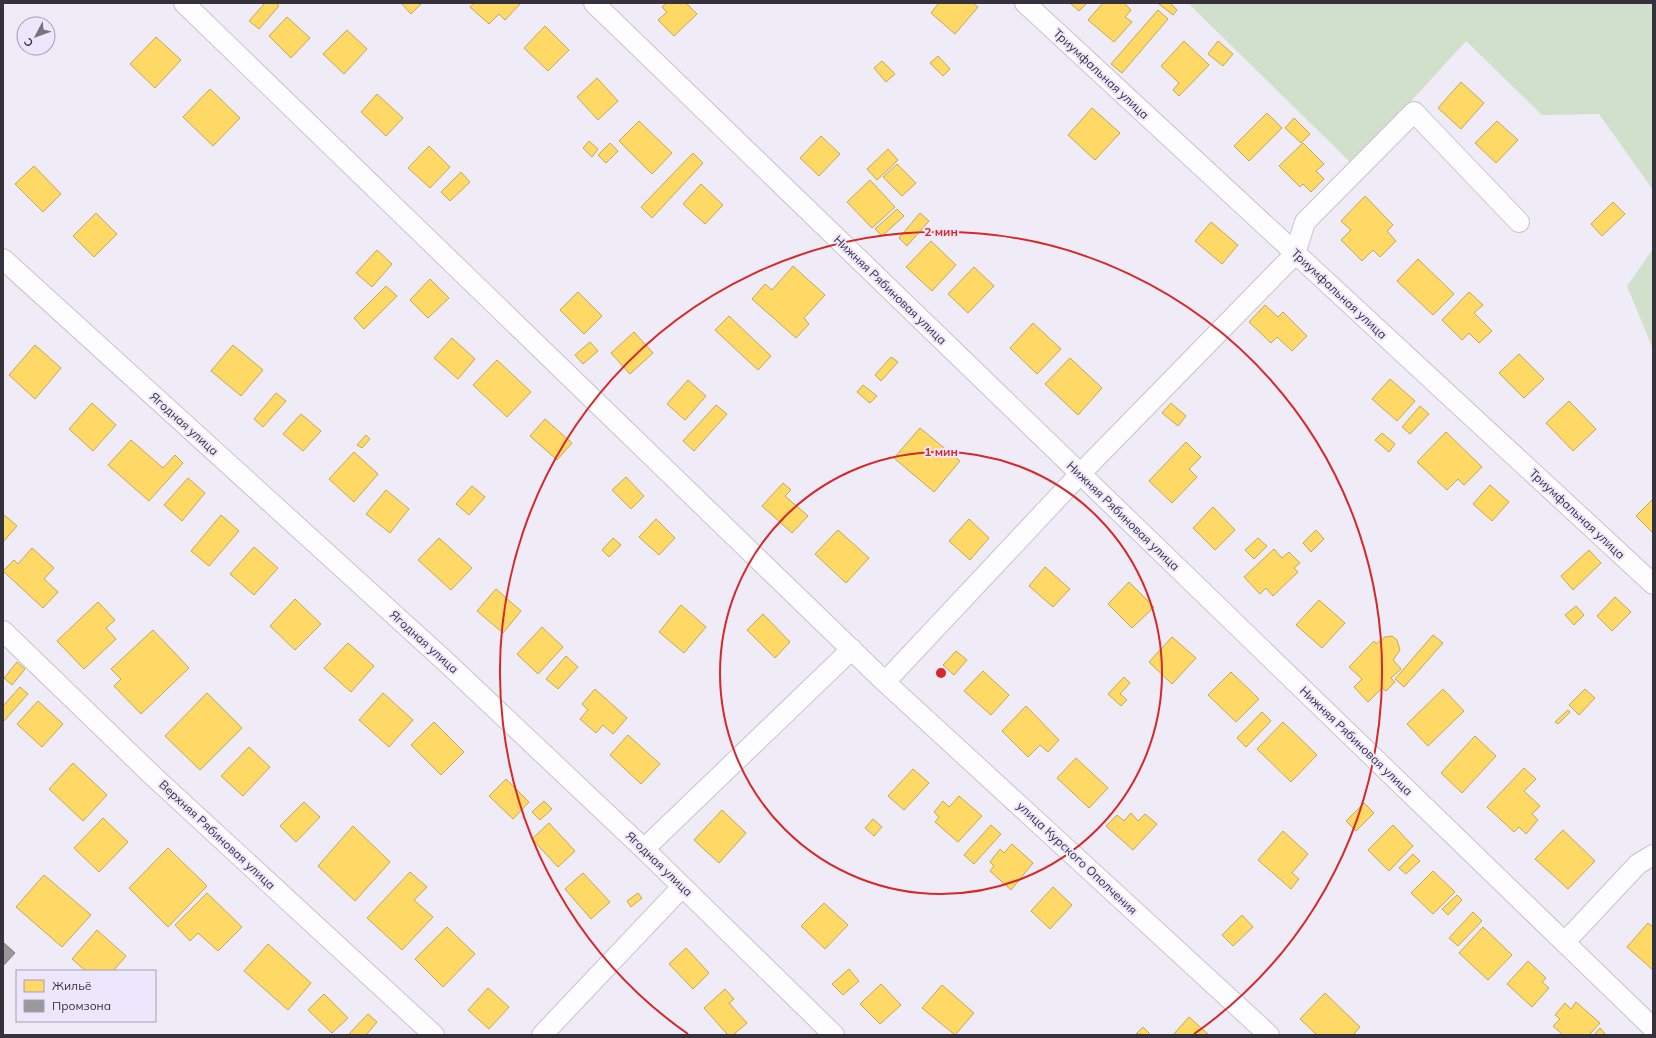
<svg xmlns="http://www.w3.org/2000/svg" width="1656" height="1038" font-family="Mulish,sans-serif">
  <rect width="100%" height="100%" fill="#efecf8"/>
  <path fill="#d0e0ca" d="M 1188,3 L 1653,3 L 1653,190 L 1599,114 L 1542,115 L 1466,41 L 1353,165 Z
    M 1653,249 L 1653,349 L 1627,286 Z"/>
  <path fill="#ffd966" stroke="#c2a759" d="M 265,3 L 276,3 L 279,6 L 259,29 L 249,21 Z
    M 401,3 L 419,3 L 421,4 L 411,14 Z
    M 474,3 L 520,3 L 520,4 L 505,20 L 499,14 L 489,24 L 470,7 Z
    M 666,3 L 686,3 L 697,14 L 674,36 L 658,20 L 667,12 L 662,7 Z
    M 939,3 L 973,3 L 978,7 L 955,34 L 931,13 Z
    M 1070,3 L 1087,3 L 1079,11 Z
    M 1103,3 L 1124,3 L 1131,10 L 1125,17 L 1132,22 L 1114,42 L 1088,20 Z
    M 1161,3 L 1170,3 L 1177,10 L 1173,15 L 1159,4 Z
    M 1158,10 L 1168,19 L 1122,73 L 1111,64 Z
    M 287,17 L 310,38 L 291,58 L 269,36 Z
    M 545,26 L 569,50 L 548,71 L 524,48 Z
    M 347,30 L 367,49 L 344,74 L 323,54 Z
    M 156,37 L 181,60 L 155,88 L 130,64 Z
    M 1184,41 L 1209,65 L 1179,96 L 1173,90 L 1179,83 L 1161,66 Z
    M 1218,41 L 1233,54 L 1223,66 L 1208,54 Z
    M 938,56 L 950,69 L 943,76 L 930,63 Z
    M 882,61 L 895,74 L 886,82 L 874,68 Z
    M 597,78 L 618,101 L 598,120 L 577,97 Z
    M 1461,82 L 1484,103 L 1461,129 L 1438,108 Z
    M 210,89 L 240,118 L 213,146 L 183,117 Z
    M 377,94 L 403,118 L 386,136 L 361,112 Z
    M 1092,108 L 1120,133 L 1095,160 L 1068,135 Z
    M 1267,113 L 1282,128 L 1249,161 L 1234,146 Z
    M 1294,118 L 1310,134 L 1301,143 L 1285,128 Z
    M 639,121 L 672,153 L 652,174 L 619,141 Z
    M 1497,121 L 1518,140 L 1496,163 L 1475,143 Z
    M 821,136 L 840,154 L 819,176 L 800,158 Z
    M 589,141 L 598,149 L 592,157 L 583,148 Z
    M 610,143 L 618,151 L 606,163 L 598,155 Z
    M 1303,143 L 1324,164 L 1316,171 L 1324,179 L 1311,192 L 1303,184 L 1300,187 L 1279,166 Z
    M 429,146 L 450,167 L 430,188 L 408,168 Z
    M 888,149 L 898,160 L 877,180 L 867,169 Z
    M 693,153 L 703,163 L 652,218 L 641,207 Z
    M 897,164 L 916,183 L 902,196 L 883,177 Z
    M 34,166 L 61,194 L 43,212 L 15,184 Z
    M 461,172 L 470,182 L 450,201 L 441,192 Z
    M 870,180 L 895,207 L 872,228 L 847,202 Z
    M 701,184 L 723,205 L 705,224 L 683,204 Z
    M 1365,196 L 1393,225 L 1387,231 L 1396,241 L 1380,257 L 1373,250 L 1362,261 L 1341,240 L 1351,230 L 1341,221 Z
    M 1613,202 L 1625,214 L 1602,236 L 1591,224 Z
    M 897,209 L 904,216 L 882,236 L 875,229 Z
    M 96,213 L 117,234 L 94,257 L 73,236 Z
    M 920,213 L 929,221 L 907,246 L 899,238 Z
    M 1211,222 L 1238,245 L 1222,264 L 1195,241 Z
    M 931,241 L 956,265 L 932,291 L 906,267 Z
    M 377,250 L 392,264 L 372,287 L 356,273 Z
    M 1418,259 L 1454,294 L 1433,315 L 1397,281 Z
    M 793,266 L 825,295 L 804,318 L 809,324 L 796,338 L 752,299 L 765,284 L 772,290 Z
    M 974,267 L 994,286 L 968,313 L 948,294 Z
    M 430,279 L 449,298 L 428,318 L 410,300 Z
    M 386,286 L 397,296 L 364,329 L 354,318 Z
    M 578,292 L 602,316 L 584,334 L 560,310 Z
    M 1469,292 L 1483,305 L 1474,313 L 1492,331 L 1479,343 L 1469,333 L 1462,340 L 1442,320 Z
    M 1265,305 L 1278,317 L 1283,312 L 1307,336 L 1292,351 L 1277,337 L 1271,343 L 1249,322 Z
    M 729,316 L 771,356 L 758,370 L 715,330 Z
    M 1033,323 L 1061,349 L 1037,374 L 1010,348 Z
    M 634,332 L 653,353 L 630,374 L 611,353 Z
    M 452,338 L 475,359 L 458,379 L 434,358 Z
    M 590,342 L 598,351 L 583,364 L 575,355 Z
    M 35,345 L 61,368 L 35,399 L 9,375 Z
    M 233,345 L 263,370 L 241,396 L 211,371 Z
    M 1519,354 L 1544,379 L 1524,398 L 1499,373 Z
    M 891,357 L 898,362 L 881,381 L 875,375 Z
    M 1070,358 L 1102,388 L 1078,415 L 1045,384 Z
    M 497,360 L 531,392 L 507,417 L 473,385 Z
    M 1390,379 L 1415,401 L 1397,421 L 1372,399 Z
    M 688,380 L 706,396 L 685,420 L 667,404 Z
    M 863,385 L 877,396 L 870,403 L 857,392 Z
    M 276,393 L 286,401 L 263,427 L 254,419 Z
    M 1569,401 L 1596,429 L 1573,451 L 1546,423 Z
    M 92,403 L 116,425 L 93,451 L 69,429 Z
    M 1171,403 L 1186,416 L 1178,426 L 1162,413 Z
    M 716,405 L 727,414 L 694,451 L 683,441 Z
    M 1420,406 L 1429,414 L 1410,434 L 1402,427 Z
    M 301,414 L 321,431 L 303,451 L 283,434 Z
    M 545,419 L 572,443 L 557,460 L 530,436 Z
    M 920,428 L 960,461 L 934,492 L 894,458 Z
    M 1446,432 L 1482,467 L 1464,485 L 1458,479 L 1447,490 L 1417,462 Z
    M 1382,433 L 1395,444 L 1389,452 L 1375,440 Z
    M 366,435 L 370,439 L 362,448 L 357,445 Z
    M 131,440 L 163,468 L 175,455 L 183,463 L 149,501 L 108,465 Z
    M 1186,442 L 1201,457 L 1189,469 L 1197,477 L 1172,503 L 1149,481 Z
    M 354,452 L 378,474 L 354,502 L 329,479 Z
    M 626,477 L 644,496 L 631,509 L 612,490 Z
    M 188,478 L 205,493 L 182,521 L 164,505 Z
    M 783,483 L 791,490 L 785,496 L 808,516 L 792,533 L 762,506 Z
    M 1490,485 L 1509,502 L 1492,521 L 1473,504 Z
    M 472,486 L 485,497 L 469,515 L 456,504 Z
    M 386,490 L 409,509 L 390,533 L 366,514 Z
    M 1653,499 L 1653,533 L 1636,516 Z
    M 1213,507 L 1235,530 L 1215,550 L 1193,528 Z
    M 3,514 L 17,526 L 3,542 Z
    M 221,515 L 239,531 L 209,566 L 191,551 Z
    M 656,519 L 675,538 L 659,555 L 639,537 Z
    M 969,519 L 989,538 L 970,560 L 949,541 Z
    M 838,530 L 869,558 L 846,583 L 815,554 Z
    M 1316,530 L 1324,539 L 1311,552 L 1303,543 Z
    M 439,538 L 472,568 L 451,590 L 418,560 Z
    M 613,538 L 621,545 L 609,557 L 602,550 Z
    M 1258,538 L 1267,546 L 1254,559 L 1245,550 Z
    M 254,547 L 278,568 L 254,595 L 230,574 Z
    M 32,548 L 54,568 L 44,579 L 58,592 L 43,608 L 3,571 L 14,560 L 18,564 Z
    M 1274,549 L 1282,558 L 1289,552 L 1300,563 L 1294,568 L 1298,572 L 1273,596 L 1266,588 L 1260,594 L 1244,577 Z
    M 1589,550 L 1601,563 L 1573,590 L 1561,576 Z
    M 1045,567 L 1070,589 L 1053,607 L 1029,586 Z
    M 1129,582 L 1154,607 L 1132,628 L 1108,604 Z
    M 496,589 L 521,611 L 503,633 L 477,611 Z
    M 1615,597 L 1631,612 L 1612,631 L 1597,616 Z
    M 295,599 L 321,624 L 295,650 L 270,626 Z
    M 1319,600 L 1345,623 L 1322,648 L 1296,625 Z
    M 98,602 L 115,620 L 106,628 L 116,639 L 84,669 L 57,641 Z
    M 681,605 L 706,627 L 684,653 L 659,632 Z
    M 1576,606 L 1584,615 L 1574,625 L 1565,615 Z
    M 763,614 L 790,642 L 775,658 L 747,630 Z
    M 542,627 L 563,647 L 538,674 L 517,654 Z
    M 153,630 L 189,668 L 141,714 L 114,686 L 121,679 L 111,669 Z
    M 1433,635 L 1443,643 L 1404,687 L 1395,679 Z
    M 1392,636 L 1397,640 L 1400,650 L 1393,660 L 1401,669 L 1391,678 L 1395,682 L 1386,691 L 1382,688 L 1368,702 L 1354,687 L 1362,679 L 1349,667 L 1374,641 L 1376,644 L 1385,637 Z
    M 1172,637 L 1196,658 L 1172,684 L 1149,662 Z
    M 348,643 L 374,666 L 351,692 L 324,668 Z
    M 956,651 L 967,660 L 954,675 L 943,665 Z
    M 566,656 L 578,667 L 558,689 L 546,679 Z
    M 17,662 L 25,669 L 12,685 L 4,678 Z
    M 983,671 L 1009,695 L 991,715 L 964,691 Z
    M 1231,672 L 1259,699 L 1236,722 L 1208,695 Z
    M 1124,677 L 1130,683 L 1120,694 L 1127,700 L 1121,706 L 1108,694 Z
    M 20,687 L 28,694 L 3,722 L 3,706 Z
    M 595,689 L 627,718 L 613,734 L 603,725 L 596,733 L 580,719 L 588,710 L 582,704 Z
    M 1443,689 L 1464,711 L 1428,746 L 1407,724 Z
    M 1585,689 L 1595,698 L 1579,715 L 1569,705 Z
    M 207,693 L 242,728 L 200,770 L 165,736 Z
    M 383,693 L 413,720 L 389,747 L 359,720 Z
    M 38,701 L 63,724 L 42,747 L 17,724 Z
    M 1026,706 L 1059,740 L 1048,752 L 1040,745 L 1028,757 L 1002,731 Z
    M 1568,710 L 1570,712 L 1558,724 L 1555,722 Z
    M 1262,712 L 1271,721 L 1246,747 L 1237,738 Z
    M 434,722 L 464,752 L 441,775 L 411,745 Z
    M 1283,722 L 1317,755 L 1291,782 L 1257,749 Z
    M 628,735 L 660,764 L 641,784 L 610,755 Z
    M 1475,736 L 1496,756 L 1462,793 L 1441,773 Z
    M 249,747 L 270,767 L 243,796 L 221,776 Z
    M 1076,758 L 1108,788 L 1089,808 L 1057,778 Z
    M 73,763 L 107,795 L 83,821 L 49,789 Z
    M 1524,768 L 1536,779 L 1524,791 L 1540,806 L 1532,814 L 1538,820 L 1526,834 L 1519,827 L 1514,832 L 1487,807 Z
    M 913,769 L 929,783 L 904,810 L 888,796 Z
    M 506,779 L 529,802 L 513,819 L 489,796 Z
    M 959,796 L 982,816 L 958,842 L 935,822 L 939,817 L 934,812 L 943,801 L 949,807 Z
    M 544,801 L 552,809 L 540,820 L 532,812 Z
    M 304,802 L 320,817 L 296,842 L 280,826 Z
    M 1364,803 L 1374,813 L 1356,831 L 1346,821 Z
    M 722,810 L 746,833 L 719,863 L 694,840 Z
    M 1131,813 L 1138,821 L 1145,814 L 1157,824 L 1133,850 L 1106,826 L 1117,815 L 1124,821 Z
    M 103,818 L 128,842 L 99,872 L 74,848 Z
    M 873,819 L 882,827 L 874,836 L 865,828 Z
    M 549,823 L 575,851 L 558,867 L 532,839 Z
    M 991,825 L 1001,834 L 974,864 L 964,855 Z
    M 1393,825 L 1413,846 L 1389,871 L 1368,850 Z
    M 353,826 L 390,862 L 355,901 L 318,866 Z
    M 1563,830 L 1595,861 L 1568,889 L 1535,859 Z
    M 1283,831 L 1308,854 L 1292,873 L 1299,879 L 1291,889 L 1258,860 Z
    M 1012,844 L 1033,863 L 1011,890 L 990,871 L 994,866 L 990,862 L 1000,849 L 1004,853 Z
    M 168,848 L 207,886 L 168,927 L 129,888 Z
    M 1413,854 L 1420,861 L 1406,874 L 1399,868 Z
    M 1433,871 L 1455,892 L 1433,914 L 1411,893 Z
    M 410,872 L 427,887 L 414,900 L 433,917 L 402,950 L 367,918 Z
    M 583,873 L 610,902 L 591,919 L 565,889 Z
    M 44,875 L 91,915 L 62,947 L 16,907 Z
    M 1053,887 L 1072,905 L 1050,929 L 1031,911 Z
    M 207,893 L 242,927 L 218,951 L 198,933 L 190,941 L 175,925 Z
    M 638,893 L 642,898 L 631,907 L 627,901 Z
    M 1457,895 L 1462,900 L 1448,915 L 1442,909 Z
    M 824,903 L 848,925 L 825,949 L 801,926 Z
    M 1473,912 L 1482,921 L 1458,946 L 1449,938 Z
    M 1242,915 L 1253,927 L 1233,946 L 1222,935 Z
    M 1648,923 L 1653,927 L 1653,970 L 1627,947 Z
    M 447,927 L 475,954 L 443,987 L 415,959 Z
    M 1483,927 L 1512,955 L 1488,980 L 1459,953 Z
    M 97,930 L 126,956 L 113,971 L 86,971 L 72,959 Z
    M 268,944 L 311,983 L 288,1010 L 244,971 Z
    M 686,948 L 709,973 L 693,989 L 669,964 Z
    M 1528,961 L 1546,978 L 1542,982 L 1549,988 L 1532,1007 L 1507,984 Z
    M 849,969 L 859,981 L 843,995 L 832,984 Z
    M 881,984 L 901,1005 L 880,1024 L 860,1004 Z
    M 942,985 L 974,1013 L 955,1035 L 922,1008 Z
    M 488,988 L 509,1007 L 489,1029 L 468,1010 Z
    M 725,989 L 734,999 L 729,1003 L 747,1023 L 733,1035 L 728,1035 L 704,1008 Z
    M 1325,993 L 1360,1027 L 1353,1035 L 1317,1035 L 1300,1019 Z
    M 324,994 L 348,1018 L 332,1033 L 308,1010 Z
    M 1576,1002 L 1600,1023 L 1589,1035 L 1563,1035 L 1553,1026 L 1560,1019 L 1555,1015 L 1565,1003 L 1571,1009 Z
    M 368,1014 L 377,1022 L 366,1035 L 348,1035 Z
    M 1189,1017 L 1209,1035 L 1173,1035 Z
    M 1143,1027 L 1151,1035 L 1136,1034 Z
    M 1600,1028 L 1606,1035 L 1594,1035 Z"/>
  <path fill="#999" stroke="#7b7a7d" d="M 3,942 L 15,953 L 3,966 Z"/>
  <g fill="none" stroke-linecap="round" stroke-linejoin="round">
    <g stroke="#c6c4cd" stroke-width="22">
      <path id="minor" d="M 184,3 L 885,682 L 1269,1035
        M 594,3 L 1653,1028
        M 1025,3 L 1653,584
        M 3,259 L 445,661 L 644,849 L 834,1035
        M 3,631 L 152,775 L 434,1035
        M 885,682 L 1080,474 L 1295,254 L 1305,222 L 1414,112 L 1519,222
        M 644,849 L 852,649
        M 1565,942 L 1638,864 L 1653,855
        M 542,1035 L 682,887"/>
    </g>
    <use href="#minor" stroke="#fdfcfe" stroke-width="20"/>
  </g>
  <g fill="none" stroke="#d62828" stroke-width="2">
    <circle cx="941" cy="673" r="221"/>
    <path d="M688 1034A441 441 0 1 1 1194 1034"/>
  </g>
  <g text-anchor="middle" stroke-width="4" stroke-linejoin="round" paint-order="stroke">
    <g font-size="12" fill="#35323b" stroke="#ede7fd">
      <text transform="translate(1101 74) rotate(43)" y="4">Триумфальная улица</text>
      <text transform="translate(890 290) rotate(44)" y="4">Нижняя Рябиновая улица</text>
      <text transform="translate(1339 294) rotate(43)" y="4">Триумфальная улица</text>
      <text transform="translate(184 424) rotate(42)" y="4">Ягодная улица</text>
      <text transform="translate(1577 514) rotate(43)" y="4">Триумфальная улица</text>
      <text transform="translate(1123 516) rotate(44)" y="4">Нижняя Рябиновая улица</text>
      <text transform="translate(424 642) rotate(42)" y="4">Ягодная улица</text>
      <text transform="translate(1356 741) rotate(44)" y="4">Нижняя Рябиновая улица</text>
      <text transform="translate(217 835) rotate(43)" y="4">Верхняя Рябиновая улица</text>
      <text transform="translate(1077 858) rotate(43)" y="4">улица Курского Ополчения</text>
      <text transform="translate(659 864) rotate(44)" y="4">Ягодная улица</text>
    </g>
  </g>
  <circle cx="941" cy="673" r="6" fill="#d62828" stroke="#ede7fd" stroke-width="2"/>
  <g font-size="12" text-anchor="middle" font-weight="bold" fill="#d62828" stroke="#ede7fd" stroke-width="4" stroke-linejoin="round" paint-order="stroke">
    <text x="941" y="236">2 мин</text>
    <text x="941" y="456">1 мин</text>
  </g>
  <rect width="1656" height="1038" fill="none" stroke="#35323b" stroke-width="8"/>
  <rect x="16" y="970" width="140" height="52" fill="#ede7fd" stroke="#a39faf"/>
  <rect x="24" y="980" width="20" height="12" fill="#ffd966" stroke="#a39faf"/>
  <text x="52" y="990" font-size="12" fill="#35323b">Жильё</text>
  <rect x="24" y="1000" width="20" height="12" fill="#999999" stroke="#a39faf"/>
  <text x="52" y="1010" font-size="12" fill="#35323b">Промзона</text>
  <g transform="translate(36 36) rotate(229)"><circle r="19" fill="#ede7fd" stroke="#a39faf"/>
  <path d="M0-3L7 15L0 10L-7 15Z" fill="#76737d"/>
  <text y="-6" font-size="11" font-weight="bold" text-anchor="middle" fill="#35323b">С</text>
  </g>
</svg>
